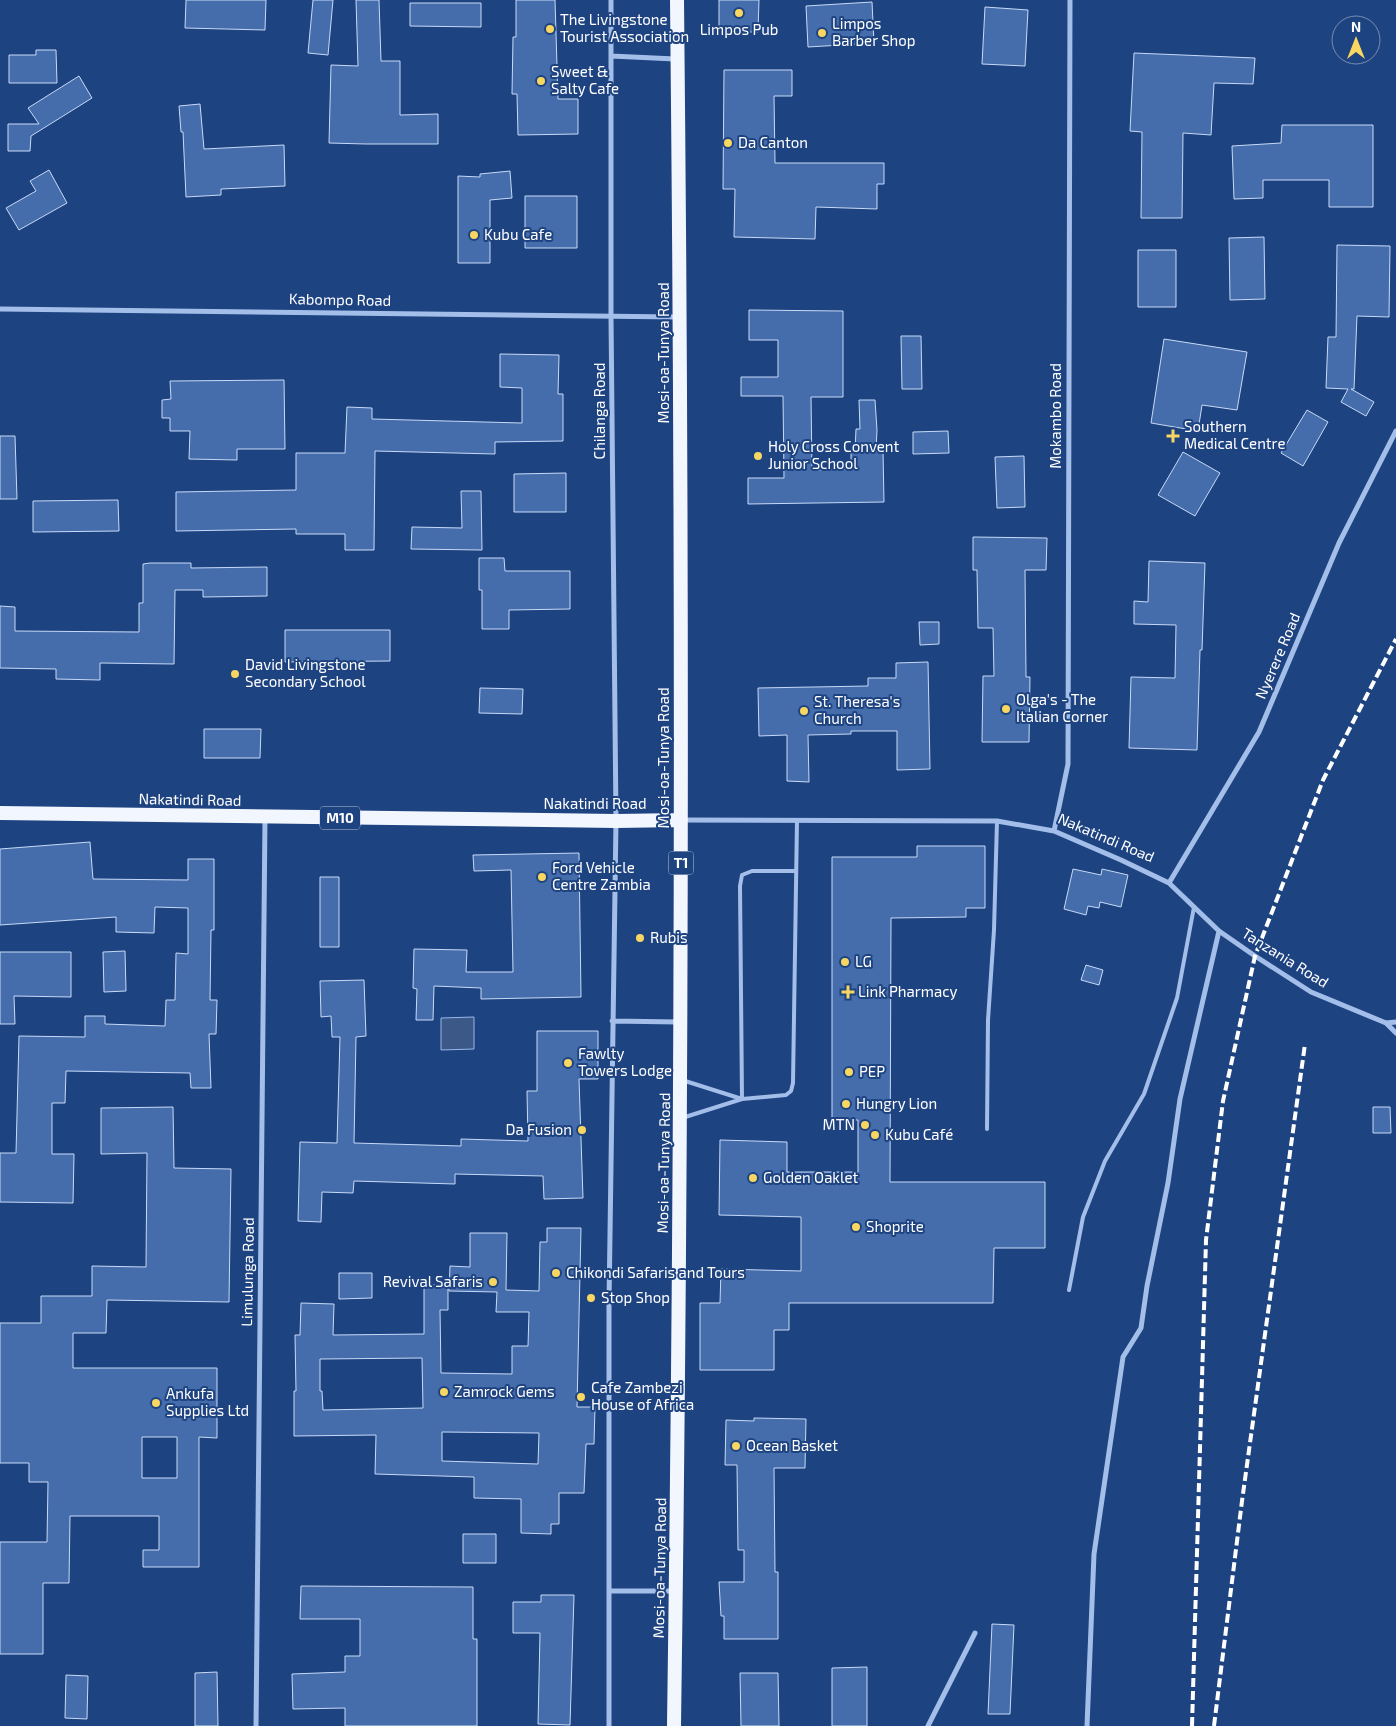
<svg xmlns="http://www.w3.org/2000/svg" width="1396" height="1726" font-family="'Exo 2',sans-serif">
  <rect width="100%" height="100%" fill="#1e4381"/>
  <path fill="#3c5886" stroke="#96b8eb" d="M 474,1017 L 474,1049 L 441,1050 L 441,1018 Z"/>
  <path fill="#466dab" stroke="#c7daf7" fill-rule="evenodd" d="M 186,0 L 266,0 L 265,30 L 185,28 Z
    M 313,0 L 333,0 L 328,55 L 308,53 Z
    M 356,0 L 379,0 L 381,61 L 400,61 L 400,115 L 438,114 L 438,144 L 366,144 L 329,143 L 331,65 L 358,66 Z
    M 516,0 L 555,0 L 558,99 L 578,99 L 578,134 L 518,135 L 517,94 L 512,94 L 513,37 L 516,37 Z
    M 719,0 L 759,0 L 758,32 L 719,32 Z
    M 872,2 L 874,43 L 808,47 L 806,6 Z
    M 410,3 L 481,3 L 481,27 L 410,26 Z
    M 985,7 L 1028,10 L 1025,66 L 982,64 Z
    M 36,50 L 56,50 L 57,83 L 9,83 L 9,55 L 36,55 Z
    M 1134,53 L 1255,58 L 1253,84 L 1214,83 L 1211,135 L 1183,133 L 1182,218 L 1141,218 L 1142,132 L 1130,131 Z
    M 724,70 L 792,70 L 792,96 L 774,96 L 775,163 L 884,163 L 884,184 L 877,184 L 877,209 L 816,207 L 815,239 L 734,237 L 735,189 L 723,189 Z
    M 79,76 L 92,98 L 31,136 L 30,151 L 8,151 L 8,124 L 39,124 L 28,108 Z
    M 200,104 L 204,149 L 284,145 L 285,186 L 221,189 L 221,195 L 186,197 L 183,132 L 181,132 L 179,106 Z
    M 1282,125 L 1373,125 L 1373,207 L 1329,207 L 1329,180 L 1263,180 L 1263,198 L 1234,199 L 1232,146 L 1281,143 Z
    M 49,170 L 67,203 L 19,230 L 6,208 L 36,191 L 30,181 Z
    M 510,171 L 512,198 L 490,200 L 490,263 L 458,263 L 458,176 L 480,177 L 480,174 Z
    M 525,196 L 577,196 L 577,248 L 525,248 Z
    M 1264,237 L 1265,299 L 1230,300 L 1229,238 Z
    M 1337,245 L 1390,246 L 1389,317 L 1357,316 L 1354,389 L 1351,389 L 1374,402 L 1366,416 L 1341,402 L 1348,389 L 1326,388 L 1328,337 L 1336,337 Z
    M 1138,250 L 1176,250 L 1176,307 L 1138,307 Z
    M 749,310 L 843,311 L 843,397 L 811,397 L 812,470 L 851,469 L 851,451 L 855,451 L 856,429 L 860,429 L 859,400 L 875,400 L 877,430 L 876,451 L 883,451 L 884,502 L 748,504 L 748,478 L 784,478 L 783,396 L 741,396 L 741,377 L 778,377 L 778,340 L 749,340 Z
    M 901,336 L 921,336 L 922,389 L 902,389 Z
    M 1164,339 L 1247,352 L 1237,410 L 1202,405 L 1198,431 L 1151,423 Z
    M 500,354 L 559,355 L 558,394 L 563,394 L 563,441 L 495,442 L 495,454 L 375,451 L 374,550 L 345,550 L 345,534 L 296,534 L 296,529 L 176,531 L 176,492 L 296,490 L 296,453 L 345,453 L 347,407 L 372,408 L 372,419 L 522,423 L 522,388 L 500,387 Z
    M 284,380 L 285,449 L 237,449 L 237,460 L 189,459 L 190,431 L 170,431 L 170,418 L 162,418 L 162,400 L 171,399 L 170,381 Z
    M 1307,410 L 1328,422 L 1303,466 L 1281,453 Z
    M 948,431 L 949,453 L 913,454 L 913,432 Z
    M 0,436 L 15,436 L 17,499 L 0,499 Z
    M 1183,452 L 1220,473 L 1195,516 L 1158,495 Z
    M 1024,456 L 1025,507 L 997,508 L 995,457 Z
    M 566,473 L 566,512 L 514,512 L 514,474 Z
    M 461,491 L 481,491 L 482,550 L 411,549 L 412,527 L 462,528 Z
    M 118,500 L 119,531 L 33,532 L 33,501 Z
    M 973,537 L 1047,538 L 1046,570 L 1025,570 L 1026,677 L 1030,677 L 1029,742 L 982,742 L 983,676 L 994,676 L 993,628 L 978,628 L 977,570 L 973,570 Z
    M 479,558 L 504,558 L 505,571 L 570,571 L 570,609 L 509,610 L 509,629 L 482,629 L 482,590 L 479,590 Z
    M 1149,561 L 1205,563 L 1202,650 L 1200,650 L 1197,750 L 1129,748 L 1131,677 L 1175,678 L 1176,625 L 1134,624 L 1134,601 L 1148,602 Z
    M 150,563 L 191,563 L 191,568 L 267,567 L 267,596 L 203,597 L 203,590 L 175,590 L 174,664 L 100,663 L 100,680 L 56,679 L 56,669 L 0,668 L 0,606 L 15,607 L 15,631 L 139,632 L 139,603 L 143,603 L 143,564 Z
    M 919,622 L 939,622 L 939,644 L 920,645 Z
    M 285,630 L 390,630 L 390,661 L 285,662 Z
    M 928,662 L 930,769 L 897,770 L 897,731 L 851,731 L 851,734 L 808,735 L 809,782 L 787,781 L 787,735 L 759,736 L 758,688 L 868,686 L 868,678 L 896,678 L 896,663 Z
    M 480,688 L 523,689 L 522,714 L 479,713 Z
    M 204,729 L 261,729 L 260,758 L 204,758 Z
    M 90,842 L 93,879 L 188,880 L 188,859 L 214,859 L 214,930 L 211,930 L 210,1000 L 217,1000 L 216,1034 L 209,1034 L 211,1088 L 191,1088 L 190,1073 L 66,1071 L 65,1103 L 52,1103 L 52,1154 L 74,1154 L 73,1203 L 0,1202 L 0,1153 L 16,1153 L 19,1036 L 85,1037 L 85,1016 L 105,1016 L 105,1024 L 165,1026 L 166,1000 L 175,1000 L 176,953 L 188,954 L 188,908 L 155,907 L 154,933 L 116,932 L 116,917 L 0,925 L 0,849 Z
    M 917,846 L 985,846 L 985,908 L 966,908 L 966,917 L 891,918 L 890,1182 L 1045,1182 L 1045,1248 L 994,1248 L 993,1303 L 789,1303 L 789,1330 L 774,1330 L 774,1370 L 700,1370 L 700,1303 L 720,1303 L 721,1269 L 801,1271 L 801,1217 L 719,1215 L 720,1140 L 787,1142 L 787,1172 L 858,1172 L 858,1120 L 832,1120 L 832,857 L 917,857 Z
    M 579,853 L 581,997 L 481,999 L 481,988 L 434,986 L 433,1020 L 416,1020 L 417,989 L 413,988 L 414,949 L 467,950 L 466,972 L 513,972 L 511,870 L 474,871 L 473,855 Z
    M 1073,869 L 1101,875 L 1102,869 L 1128,875 L 1121,907 L 1100,902 L 1099,908 L 1088,906 L 1086,915 L 1064,909 Z
    M 320,877 L 339,877 L 339,947 L 320,947 Z
    M 125,951 L 126,991 L 104,992 L 103,952 Z
    M 0,952 L 71,952 L 71,997 L 14,996 L 15,1024 L 0,1024 Z
    M 1086,965 L 1103,970 L 1099,985 L 1081,980 Z
    M 364,980 L 366,1036 L 356,1037 L 354,1143 L 461,1146 L 461,1139 L 528,1141 L 527,1091 L 537,1091 L 537,1031 L 598,1031 L 598,1079 L 579,1079 L 583,1198 L 544,1199 L 543,1176 L 455,1174 L 455,1184 L 354,1181 L 353,1193 L 322,1192 L 321,1222 L 298,1221 L 300,1142 L 337,1143 L 340,1037 L 332,1037 L 331,1016 L 321,1017 L 320,981 Z
    M 173,1107 L 174,1168 L 231,1169 L 229,1302 L 107,1300 L 106,1333 L 73,1333 L 73,1368 L 217,1368 L 217,1438 L 199,1437 L 199,1567 L 143,1567 L 143,1550 L 159,1550 L 159,1516 L 70,1516 L 69,1583 L 43,1583 L 43,1654 L 0,1654 L 0,1542 L 47,1542 L 48,1482 L 29,1482 L 29,1463 L 0,1463 L 0,1323 L 41,1323 L 41,1296 L 92,1296 L 92,1266 L 146,1267 L 147,1153 L 101,1154 L 101,1108 ZM 142,1437 L 177,1437 L 177,1478 L 142,1478 Z
    M 1373,1107 L 1390,1107 L 1391,1133 L 1373,1133 Z
    M 547,1228 L 581,1228 L 577,1407 L 595,1407 L 594,1444 L 586,1444 L 584,1493 L 559,1493 L 559,1524 L 551,1524 L 551,1534 L 521,1533 L 521,1499 L 474,1498 L 474,1477 L 375,1474 L 376,1435 L 294,1436 L 294,1391 L 296,1391 L 295,1335 L 300,1335 L 301,1303 L 334,1304 L 333,1335 L 424,1334 L 424,1285 L 448,1285 L 448,1310 L 440,1310 L 441,1373 L 512,1374 L 512,1346 L 528,1346 L 529,1312 L 496,1312 L 497,1292 L 449,1291 L 450,1266 L 470,1267 L 470,1233 L 507,1233 L 506,1290 L 539,1291 L 540,1242 L 547,1242 ZM 422,1358 L 423,1408 L 323,1410 L 322,1391 L 320,1391 L 320,1359 ZM 442,1432 L 539,1433 L 538,1464 L 442,1461 Z
    M 339,1273 L 372,1273 L 372,1298 L 339,1299 Z
    M 754,1418 L 806,1419 L 805,1468 L 774,1468 L 775,1572 L 778,1572 L 778,1639 L 724,1639 L 724,1616 L 721,1616 L 719,1582 L 744,1582 L 744,1550 L 738,1550 L 737,1465 L 725,1465 L 726,1420 L 754,1421 Z
    M 463,1534 L 496,1534 L 496,1563 L 463,1563 Z
    M 301,1586 L 473,1587 L 473,1639 L 477,1639 L 477,1726 L 345,1726 L 345,1708 L 293,1709 L 292,1674 L 345,1672 L 345,1656 L 360,1656 L 360,1619 L 300,1619 Z
    M 541,1595 L 574,1595 L 570,1725 L 538,1724 L 540,1633 L 513,1633 L 513,1602 L 541,1602 Z
    M 992,1624 L 1014,1625 L 1010,1714 L 988,1714 Z
    M 867,1667 L 867,1726 L 832,1726 L 832,1668 Z
    M 217,1672 L 218,1726 L 195,1726 L 195,1673 Z
    M 740,1673 L 778,1673 L 779,1726 L 741,1726 Z
    M 66,1675 L 88,1676 L 87,1719 L 65,1718 Z"/>
  <g fill="none" stroke-linecap="round" stroke-linejoin="round">
    <path stroke="#a3bee9" stroke-width="4" d="M 682,1080 L 742,1099
      M 742,1099 L 740,886 L 742,875 L 752,871 L 795,871
      M 682,1118 L 742,1099 L 786,1095 L 791,1091 L 793,1083 L 797,820
      M 987,1129 L 988,1020 L 994,930 L 997,821
      M 1069,1290 L 1083,1217 L 1105,1161 L 1144,1094 L 1177,998 L 1194,907"/>
    <path stroke="#a3bee9" stroke-width="5" d="M 611,56 L 675,59
      M 0,309 L 677,317
      M 681,820 L 997,821 L 1054,831 L 1121,860 L 1169,883 L 1219,931 L 1255,956 L 1311,992 L 1386,1023 L 1396,1022
      M 1054,831 L 1068,764 L 1070,0
      M 1169,883 L 1259,732 L 1339,543 L 1396,431
      M 612,1021 L 678,1022
      M 1386,1023 L 1396,1033
      M 610,1591 L 675,1591
      M 256,1726 L 265,818
      M 609,1726 L 609,1303 L 616,821 L 611,316 L 611,0
      M 928,1726 L 975,1633
      M 1087,1726 L 1094,1554 L 1123,1357 L 1141,1328 L 1147,1286 L 1168,1183 L 1180,1099 L 1219,931"/>
    <path stroke="#f2f6fe" stroke-width="14" d="M 0,813 L 616,821 L 681,820
      M 674,1726 C 682,1151 683,575 677,0"/>
    <path stroke="#fff" stroke-width="4" stroke-dasharray="9 4" stroke-linecap="butt" d="M 1192,1726 L 1206,1240 L 1223,1101 L 1255,956 L 1323,780 L 1396,639
      M 1214,1726 L 1242,1501 L 1305,1044"/>
  </g>
  <g fill="#f8d662" stroke="#1e4381" stroke-width="2">
    <circle cx="739" cy="13" r="5"/>
    <circle cx="550" cy="29" r="5"/>
    <circle cx="822" cy="33" r="5"/>
    <circle cx="541" cy="81" r="5"/>
    <circle cx="728" cy="143" r="5"/>
    <circle cx="474" cy="235" r="5"/>
    <path d="M1170.5 428.5h5v5h5v5h-5v5h-5v-5h-5v-5h5z"/>
    <circle cx="758" cy="456" r="5"/>
    <circle cx="235" cy="674" r="5"/>
    <circle cx="1006" cy="709" r="5"/>
    <circle cx="804" cy="711" r="5"/>
    <circle cx="542" cy="877" r="5"/>
    <circle cx="640" cy="938" r="5"/>
    <circle cx="845" cy="962" r="5"/>
    <path d="M845.5 984.5h5v5h5v5h-5v5h-5v-5h-5v-5h5z"/>
    <circle cx="568" cy="1063" r="5"/>
    <circle cx="849" cy="1072" r="5"/>
    <circle cx="846" cy="1104" r="5"/>
    <circle cx="865" cy="1125" r="5"/>
    <circle cx="582" cy="1130" r="5"/>
    <circle cx="875" cy="1135" r="5"/>
    <circle cx="753" cy="1178" r="5"/>
    <circle cx="856" cy="1227" r="5"/>
    <circle cx="556" cy="1273" r="5"/>
    <circle cx="493" cy="1282" r="5"/>
    <circle cx="591" cy="1298" r="5"/>
    <circle cx="444" cy="1392" r="5"/>
    <circle cx="581" cy="1397" r="5"/>
    <circle cx="156" cy="1403" r="5"/>
    <circle cx="736" cy="1446" r="5"/>
  </g>
  <g text-anchor="middle" stroke-width="4" stroke-linejoin="round" paint-order="stroke">
    <g fill="#1e4381" stroke="#bcc7d9" stroke-width="1">
      <rect x="320" y="806.5" width="40" height="23" rx="4"/>
      <rect x="668.5" y="851.5" width="25" height="23" rx="4"/>
    </g>
    <g font-size="14" font-weight="bold" fill="#fff">
      <text x="340" y="823">M10</text>
      <text x="681" y="868">T1</text>
    </g>
    <g font-size="15" fill="#fff" stroke="#1e4381" text-anchor="start">
      <text x="560" y="25">The Livingstone<tspan x="560" dy="17">Tourist Association</tspan></text>
      <text x="832" y="29">Limpos<tspan x="832" dy="17">Barber Shop</tspan></text>
      <text x="739" y="35" text-anchor="middle">Limpos Pub</text>
      <text x="551" y="77">Sweet &amp;<tspan x="551" dy="17">Salty Cafe</tspan></text>
      <text x="738" y="148">Da Canton</text>
      <text x="484" y="240">Kubu Cafe</text>
      <text x="1184" y="432">Southern<tspan x="1184" dy="17">Medical Centre</tspan></text>
      <text x="768" y="452">Holy Cross Convent<tspan x="768" dy="17">Junior School</tspan></text>
      <text x="245" y="670">David Livingstone<tspan x="245" dy="17">Secondary School</tspan></text>
      <text x="1016" y="705">Olga's - The<tspan x="1016" dy="17">Italian Corner</tspan></text>
      <text x="814" y="707">St. Theresa's<tspan x="814" dy="17">Church</tspan></text>
      <text x="552" y="873">Ford Vehicle<tspan x="552" dy="17">Centre Zambia</tspan></text>
      <text x="650" y="943">Rubis</text>
      <text x="855" y="967">LG</text>
      <text x="858" y="997">Link Pharmacy</text>
      <text x="578" y="1059">Fawlty<tspan x="578" dy="17">Towers Lodge</tspan></text>
      <text x="859" y="1077">PEP</text>
      <text x="856" y="1109">Hungry Lion</text>
      <text x="855" y="1130" text-anchor="end">MTN</text>
      <text x="572" y="1135" text-anchor="end">Da Fusion</text>
      <text x="885" y="1140">Kubu Café</text>
      <text x="763" y="1183">Golden Oaklet</text>
      <text x="866" y="1232">Shoprite</text>
      <text x="566" y="1278">Chikondi Safaris and Tours</text>
      <text x="483" y="1287" text-anchor="end">Revival Safaris</text>
      <text x="601" y="1303">Stop Shop</text>
      <text x="591" y="1393">Cafe Zambezi<tspan x="591" dy="17">House of Africa</tspan></text>
      <text x="454" y="1397">Zamrock Gems</text>
      <text x="166" y="1399">Ankufa<tspan x="166" dy="17">Supplies Ltd</tspan></text>
      <text x="746" y="1451">Ocean Basket</text>
    </g>
    <g font-size="15" fill="#fff" stroke="#1e4381">
      <text transform="translate(340 300) rotate(1)" y="5">Kabompo Road</text>
      <text transform="translate(664 353) rotate(-90)" y="5">Mosi-oa-Tunya Road</text>
      <text transform="translate(600 411) rotate(-90)" y="5">Chilanga Road</text>
      <text transform="translate(1056 416) rotate(-90)" y="5">Mokambo Road</text>
      <text transform="translate(1278 656) rotate(-67)" y="5">Nyerere Road</text>
      <text transform="translate(664 758) rotate(-90)" y="5">Mosi-oa-Tunya Road</text>
      <text transform="translate(190 800) rotate(1)" y="5">Nakatindi Road</text>
      <text x="595" y="809">Nakatindi Road</text>
      <text transform="translate(1106 838) rotate(23)" y="5">Nakatindi Road</text>
      <text transform="translate(1285 958) rotate(32)" y="5">Tanzania Road</text>
      <text transform="translate(664 1163) rotate(-89)" y="5">Mosi-oa-Tunya Road</text>
      <text transform="translate(248 1272) rotate(-89)" y="5">Limulunga Road</text>
      <text transform="translate(660 1568) rotate(-89)" y="5">Mosi-oa-Tunya Road</text>
    </g>
  </g>
  <g transform="translate(1356 40)"><circle r="24" fill="#1e4381" stroke="#788eb3"/>
  <path d="M0-4L9 19L0 12L-9 19Z" fill="#f8d662"/>
  <text y="-8" font-size="14" font-weight="bold" text-anchor="middle" fill="#ffffff">N</text>
  </g>
</svg>
